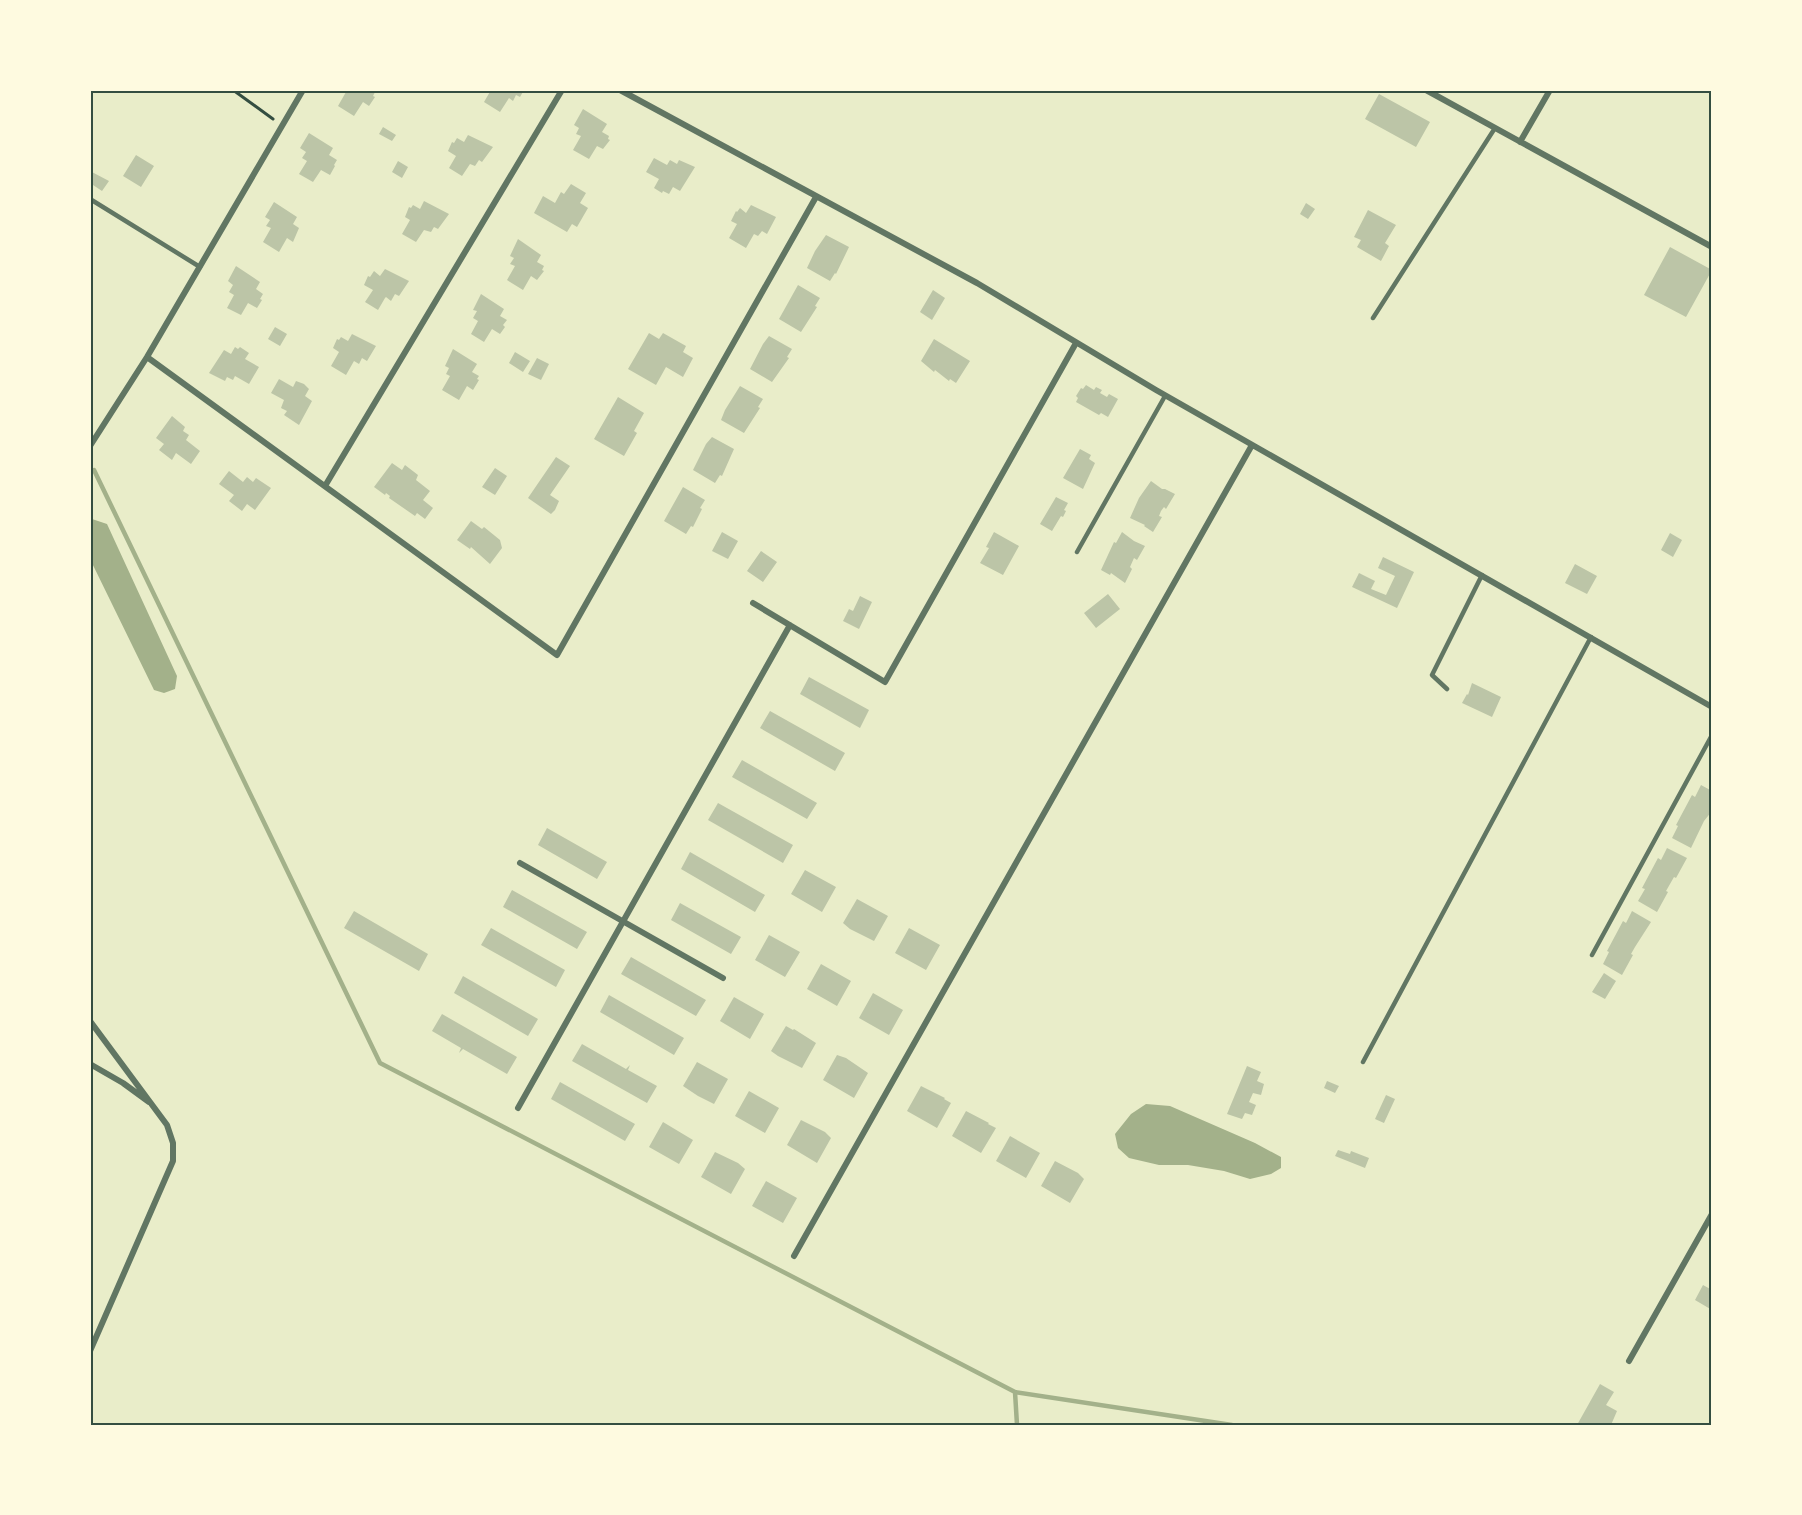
<svg xmlns="http://www.w3.org/2000/svg" width="1802" height="1515" font-family="'Roboto Condensed',sans-serif">
  <rect width="100%" height="100%" fill="#e9edc9"/>
  <path fill="#a3b18a" d="M 92,519 L 107,524 L 177,676 L 175,689 L 164,693 L 154,690 L 90,559 L 90,520 Z
    M 1146,1104 L 1170,1106 L 1255,1143 L 1281,1157 L 1281,1168 L 1271,1174 L 1250,1179 L 1224,1171 L 1188,1165 L 1159,1165 L 1129,1158 L 1118,1148 L 1115,1134 L 1131,1114 Z"/>
  <g fill="none" stroke-linecap="round" stroke-linejoin="round">
    <path stroke="#a3b18a" stroke-width="4.5" d="M 94,470 L 380,1063 L 1015,1392 L 1232,1425
      M 1015,1392 L 1017,1425"/>
  </g>
  <path fill="#bcc5a7" d="M 342,90 L 371,90 L 375,92 L 373,96 L 375,97 L 369,106 L 363,102 L 354,116 L 338,106 L 346,92 Z
    M 491,90 L 524,90 L 520,97 L 516,95 L 513,101 L 509,98 L 500,112 L 484,102 Z
    M 1379,94 L 1430,122 L 1416,147 L 1365,119 Z
    M 583,109 L 607,124 L 602,132 L 609,136 L 608,139 L 610,140 L 603,149 L 597,146 L 589,159 L 573,150 L 581,136 L 576,134 L 579,128 L 574,125 Z
    M 383,127 L 396,135 L 392,141 L 379,134 Z
    M 309,133 L 333,148 L 329,155 L 337,160 L 334,165 L 335,166 L 330,175 L 321,170 L 313,182 L 299,174 L 307,161 L 302,158 L 306,152 L 300,148 Z
    M 468,135 L 493,147 L 482,162 L 479,160 L 475,166 L 470,164 L 462,176 L 449,168 L 456,156 L 448,151 L 452,142 L 454,143 L 457,138 L 464,142 Z
    M 136,155 L 154,166 L 141,187 L 123,176 Z
    M 654,158 L 667,165 L 670,160 L 677,164 L 679,160 L 695,167 L 680,191 L 673,187 L 669,194 L 663,191 L 662,193 L 654,188 L 659,179 L 646,172 Z
    M 398,161 L 408,167 L 402,178 L 392,172 Z
    M 90,171 L 109,181 L 102,191 L 90,183 Z
    M 571,184 L 586,193 L 580,203 L 588,208 L 577,227 L 572,224 L 567,232 L 534,213 L 543,196 L 555,203 L 561,192 L 564,194 Z
    M 424,201 L 449,214 L 438,229 L 434,227 L 431,232 L 424,230 L 416,242 L 402,234 L 410,220 L 405,217 L 409,207 L 411,208 L 413,205 L 420,209 Z
    M 274,202 L 297,217 L 293,224 L 299,228 L 293,242 L 287,238 L 279,252 L 263,242 L 271,228 L 266,226 L 270,220 L 265,217 Z
    M 1306,203 L 1315,209 L 1308,219 L 1300,214 Z
    M 751,205 L 776,217 L 767,234 L 762,231 L 758,236 L 754,234 L 746,248 L 729,238 L 737,224 L 731,221 L 736,211 L 737,212 L 740,208 L 746,213 Z
    M 1368,210 L 1396,225 L 1385,243 L 1389,246 L 1381,261 L 1357,247 L 1361,240 L 1354,237 Z
    M 826,235 L 849,247 L 836,274 L 835,273 L 830,281 L 807,268 L 815,251 Z
    M 518,239 L 541,255 L 537,262 L 544,266 L 542,270 L 544,271 L 537,280 L 531,276 L 523,290 L 507,280 L 515,266 L 510,264 L 514,258 L 510,256 Z
    M 1670,247 L 1712,270 L 1686,317 L 1644,295 Z
    M 236,266 L 260,282 L 256,289 L 263,294 L 260,299 L 262,300 L 257,308 L 248,303 L 241,315 L 227,308 L 234,295 L 229,292 L 233,285 L 228,281 Z
    M 385,269 L 409,281 L 399,296 L 395,294 L 391,301 L 386,297 L 385,298 L 378,310 L 365,302 L 373,290 L 364,285 L 368,276 L 370,277 L 374,271 L 380,276 Z
    M 798,285 L 820,298 L 815,306 L 817,307 L 801,332 L 779,319 Z
    M 933,290 L 945,298 L 932,320 L 920,312 Z
    M 481,294 L 504,309 L 500,316 L 507,320 L 503,325 L 505,327 L 500,334 L 492,329 L 484,342 L 471,334 L 478,321 L 473,318 L 477,311 L 473,310 Z
    M 275,327 L 287,334 L 280,346 L 268,339 Z
    M 649,333 L 659,339 L 663,333 L 686,346 L 683,352 L 693,358 L 683,377 L 666,367 L 656,385 L 628,369 Z
    M 352,334 L 376,346 L 367,361 L 362,358 L 359,364 L 354,361 L 346,375 L 331,366 L 339,352 L 333,348 L 337,339 L 339,340 L 341,337 L 348,341 Z
    M 769,336 L 792,349 L 787,357 L 789,358 L 772,382 L 750,369 L 763,344 Z
    M 934,339 L 970,361 L 956,383 L 950,379 L 949,381 L 935,370 L 934,372 L 921,361 Z
    M 235,347 L 238,349 L 240,347 L 249,353 L 245,359 L 259,367 L 249,384 L 235,376 L 233,380 L 227,377 L 225,381 L 209,373 L 224,350 L 231,354 Z
    M 453,349 L 477,364 L 472,372 L 479,376 L 477,379 L 479,380 L 473,390 L 467,386 L 459,400 L 442,390 L 450,376 L 446,374 L 449,368 L 445,366 Z
    M 515,352 L 530,361 L 523,372 L 509,363 Z
    M 537,358 L 549,364 L 541,380 L 528,374 Z
    M 279,379 L 293,387 L 296,381 L 304,384 L 309,389 L 305,396 L 312,401 L 299,425 L 284,415 L 287,411 L 281,408 L 284,400 L 271,393 Z
    M 1086,385 L 1094,390 L 1096,387 L 1102,390 L 1100,393 L 1107,397 L 1109,394 L 1118,399 L 1108,417 L 1101,413 L 1099,415 L 1076,402 L 1078,398 L 1076,396 L 1081,388 L 1083,389 Z
    M 740,386 L 763,399 L 758,407 L 760,408 L 744,433 L 721,420 L 725,410 Z
    M 618,397 L 644,413 L 634,431 L 637,433 L 624,456 L 594,439 Z
    M 172,416 L 185,427 L 183,431 L 189,435 L 186,440 L 200,451 L 191,464 L 176,453 L 172,460 L 159,450 L 164,444 L 156,438 Z
    M 712,437 L 734,449 L 722,476 L 720,475 L 715,483 L 693,470 L 706,444 Z
    M 1080,449 L 1091,455 L 1089,459 L 1095,463 L 1083,489 L 1063,478 Z
    M 556,457 L 570,466 L 550,495 L 559,501 L 555,510 L 551,514 L 528,498 Z
    M 392,463 L 402,470 L 405,465 L 418,475 L 416,480 L 430,491 L 423,500 L 433,508 L 425,519 L 417,513 L 415,516 L 389,498 L 390,496 L 386,493 L 385,495 L 374,487 Z
    M 495,468 L 507,476 L 495,495 L 482,487 Z
    M 229,471 L 243,482 L 247,477 L 253,482 L 256,478 L 271,488 L 255,510 L 247,504 L 242,511 L 229,501 L 234,495 L 219,484 Z
    M 1151,481 L 1162,489 L 1165,489 L 1175,494 L 1166,509 L 1164,507 L 1161,511 L 1159,516 L 1162,517 L 1153,532 L 1144,526 L 1145,525 L 1130,518 L 1139,498 Z
    M 683,487 L 705,500 L 700,508 L 702,509 L 693,527 L 691,526 L 686,534 L 664,521 Z
    M 1056,497 L 1068,503 L 1064,510 L 1066,511 L 1063,517 L 1061,516 L 1052,531 L 1040,524 Z
    M 471,521 L 482,529 L 484,527 L 500,540 L 502,548 L 490,564 L 471,547 L 470,549 L 457,540 Z
    M 722,532 L 738,541 L 728,559 L 712,551 Z
    M 994,532 L 1019,546 L 1003,575 L 980,563 L 989,548 L 986,547 Z
    M 1122,532 L 1134,541 L 1145,546 L 1137,560 L 1134,558 L 1130,567 L 1132,569 L 1125,583 L 1111,573 L 1110,575 L 1101,570 L 1114,542 L 1116,543 Z
    M 1670,533 L 1682,540 L 1673,557 L 1661,550 Z
    M 761,551 L 777,562 L 763,582 L 747,571 Z
    M 1383,557 L 1414,572 L 1397,608 L 1352,587 L 1359,573 L 1375,581 L 1371,589 L 1386,595 L 1395,576 L 1378,568 Z
    M 1575,564 L 1597,576 L 1587,594 L 1565,583 Z
    M 1108,594 L 1120,609 L 1096,628 L 1084,613 Z
    M 860,596 L 872,602 L 859,629 L 843,621 L 849,609 L 853,611 Z
    M 809,677 L 869,710 L 860,728 L 800,694 Z
    M 1472,683 L 1501,697 L 1492,717 L 1462,703 L 1467,694 L 1468,695 Z
    M 770,711 L 845,753 L 835,771 L 760,728 Z
    M 742,760 L 817,803 L 807,819 L 732,777 Z
    M 1701,785 L 1712,791 L 1712,811 L 1704,821 L 1691,848 L 1672,838 L 1678,826 L 1676,825 L 1692,795 L 1695,797 Z
    M 718,803 L 793,845 L 783,863 L 708,820 Z
    M 547,828 L 607,862 L 597,879 L 538,845 Z
    M 1667,848 L 1687,858 L 1676,878 L 1674,877 L 1666,891 L 1668,892 L 1657,912 L 1638,901 L 1645,889 L 1642,888 L 1658,858 L 1661,860 Z
    M 690,852 L 765,895 L 755,912 L 681,869 Z
    M 805,870 L 836,887 L 822,912 L 791,894 Z
    M 512,890 L 587,932 L 577,949 L 503,907 Z
    M 857,899 L 888,916 L 874,941 L 850,929 L 843,923 Z
    M 680,903 L 741,937 L 731,954 L 671,920 Z
    M 354,911 L 428,954 L 419,971 L 344,928 Z
    M 1632,911 L 1651,922 L 1635,947 L 1631,954 L 1633,955 L 1622,975 L 1603,964 L 1609,952 L 1607,951 L 1623,921 L 1626,923 Z
    M 491,928 L 565,970 L 556,987 L 481,945 Z
    M 909,928 L 940,945 L 926,970 L 895,953 Z
    M 769,935 L 800,952 L 785,977 L 755,960 Z
    M 631,957 L 706,1000 L 696,1016 L 621,974 Z
    M 821,964 L 851,981 L 837,1006 L 807,989 Z
    M 1604,973 L 1616,981 L 1605,999 L 1592,992 Z
    M 463,976 L 538,1019 L 528,1036 L 454,993 Z
    M 873,993 L 903,1010 L 889,1035 L 859,1018 Z
    M 609,995 L 684,1038 L 674,1055 L 600,1012 Z
    M 734,997 L 764,1014 L 750,1039 L 720,1021 Z
    M 442,1014 L 517,1057 L 507,1074 L 463,1049 L 459,1053 L 461,1048 L 432,1031 Z
    M 786,1026 L 793,1030 L 794,1029 L 816,1043 L 802,1068 L 778,1056 L 771,1051 Z
    M 582,1044 L 626,1069 L 630,1065 L 628,1070 L 657,1086 L 647,1103 L 572,1061 Z
    M 837,1055 L 846,1058 L 868,1073 L 854,1098 L 823,1080 Z
    M 697,1062 L 728,1079 L 714,1104 L 698,1096 L 683,1086 Z
    M 1247,1066 L 1261,1072 L 1257,1081 L 1264,1084 L 1261,1095 L 1253,1093 L 1249,1102 L 1256,1105 L 1252,1115 L 1245,1113 L 1242,1119 L 1227,1114 Z
    M 1327,1081 L 1339,1086 L 1335,1093 L 1324,1088 Z
    M 560,1082 L 635,1124 L 625,1141 L 551,1099 Z
    M 921,1086 L 945,1098 L 944,1099 L 951,1103 L 937,1128 L 907,1111 Z
    M 749,1091 L 779,1108 L 765,1133 L 735,1116 Z
    M 1386,1095 L 1395,1099 L 1384,1123 L 1375,1119 Z
    M 966,1111 L 989,1123 L 988,1124 L 996,1128 L 981,1153 L 952,1136 Z
    M 801,1120 L 825,1132 L 831,1138 L 817,1163 L 787,1145 Z
    M 663,1122 L 693,1140 L 679,1164 L 649,1147 Z
    M 1010,1136 L 1040,1153 L 1026,1178 L 996,1161 Z
    M 1338,1150 L 1350,1154 L 1351,1151 L 1369,1158 L 1365,1168 L 1335,1156 Z
    M 715,1152 L 738,1163 L 745,1169 L 731,1194 L 701,1177 Z
    M 1055,1161 L 1078,1173 L 1084,1179 L 1070,1203 L 1041,1186 Z
    M 766,1181 L 797,1198 L 783,1223 L 752,1206 Z
    M 1703,1285 L 1712,1290 L 1712,1310 L 1695,1300 Z
    M 1600,1384 L 1614,1392 L 1606,1405 L 1617,1411 L 1611,1425 L 1577,1425 Z"/>
  <g fill="none" stroke-linecap="round" stroke-linejoin="round">
    <path stroke="#344e41" stroke-width="3" d="M 233,90 L 273,119"/>
    <path stroke="#617663" stroke-width="4.5" d="M 90,199 L 200,267
      M 1373,318 L 1495,128
      M 1077,552 L 1165,396
      M 1447,689 L 1432,675 L 1482,575
      M 1592,955 L 1712,735
      M 1363,1062 L 1591,637"/>
    <path stroke="#617663" stroke-width="6" d="M 620,90 L 977,283 L 1156,390 L 1712,707
      M 1426,90 L 1712,247
      M 1520,142 L 1550,90
      M 147,357 L 557,655 L 816,197
      M 90,446 L 147,357 L 303,90
      M 325,486 L 562,90
      M 753,603 L 885,682 L 1076,343
      M 520,863 L 723,978
      M 90,1021 L 167,1125 L 173,1143 L 173,1161 L 90,1351
      M 90,1064 L 123,1083 L 149,1102
      M 518,1108 L 790,625
      M 794,1256 L 1252,445
      M 1629,1361 L 1712,1214"/>
  </g>
  <rect width="1802" height="1515" fill="none" stroke="#fefae0" stroke-width="183"/>
  <rect x="92" y="92" width="1618" height="1332" fill="none" stroke="#344e41" stroke-width="2"/>
</svg>
